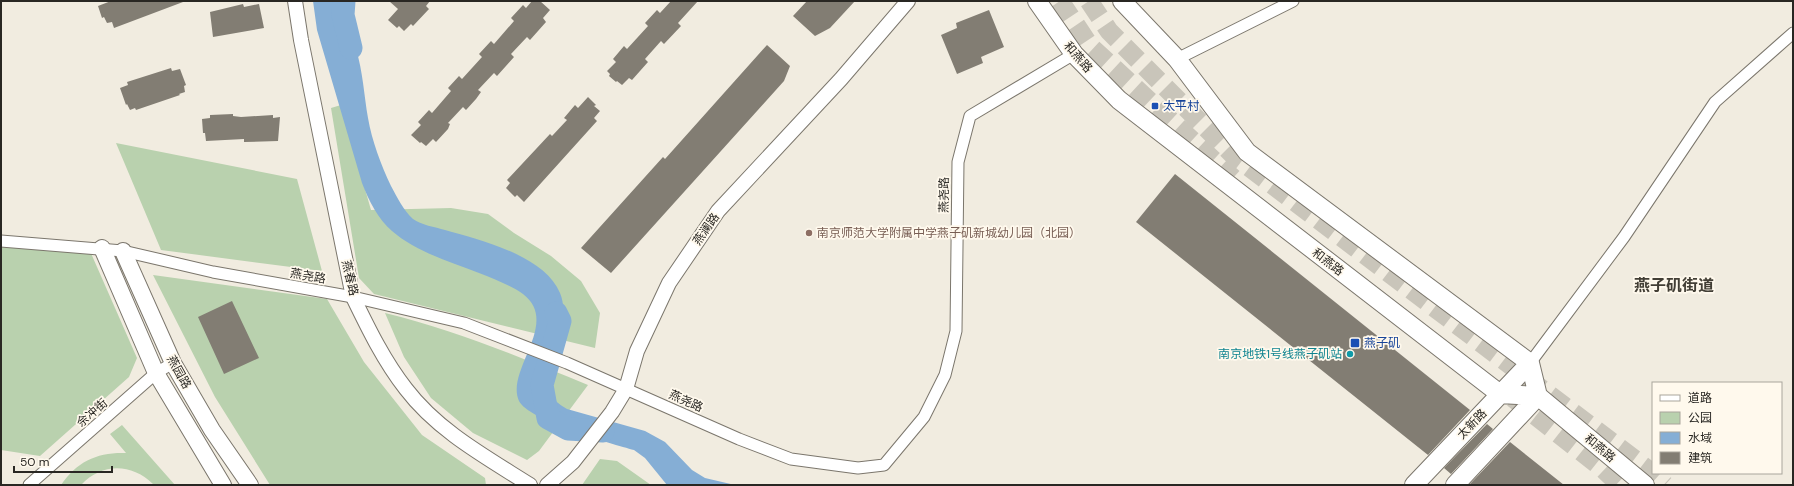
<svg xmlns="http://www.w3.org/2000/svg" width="1794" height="486" font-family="'DM Sans','Noto Sans SC',sans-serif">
  <rect width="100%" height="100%" fill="#f1ece0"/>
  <path fill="#b9d1ae" d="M 341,105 L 371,210 L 451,208 L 488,214 L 514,233 L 551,256 L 581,281 L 600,313 L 595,348 L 374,294 L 359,278 L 331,108 Z
    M 116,143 L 297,179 L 322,271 L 161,250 Z
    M 1,245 L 90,251 L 137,358 L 129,377 L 40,456 L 1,450 Z
    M 153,275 L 327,299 L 364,362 L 422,435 L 485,478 L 486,485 L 270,485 L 215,397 Z
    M 385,313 C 455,330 522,358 588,385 L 539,451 L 527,460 L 473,433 L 431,398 L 404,357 Z
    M 122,425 L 175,485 L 152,485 L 153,484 C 131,463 102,463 81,485 L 61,485 C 77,461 98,452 126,453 L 110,434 Z
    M 600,459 L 617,461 L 651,485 L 582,485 Z"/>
  <path fill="#85aed5" d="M 313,1 L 340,1 C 342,19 351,33 356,49 C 363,72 364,95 368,118 C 372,141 381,165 391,186 C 397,197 404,211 413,219 C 421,225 435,227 445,230 C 480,240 544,255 560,293 C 578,336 510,375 567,409 L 645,431 L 665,442 L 692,470 L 705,478 L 735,485 L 667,485 L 645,458 L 634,450 C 612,444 528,420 519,401 C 505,370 561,323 523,294 C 510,285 494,279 479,273 C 451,262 416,252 392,231 C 378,219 369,201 362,183 L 317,30 Z"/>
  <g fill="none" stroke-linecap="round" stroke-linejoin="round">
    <path stroke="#85aed5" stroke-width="23" d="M 344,1 L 343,15 L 351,48
      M 556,313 L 560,321 L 542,385 L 548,418 L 568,429 L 603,431"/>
  </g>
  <path fill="#827d73" d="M 111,1 L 183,1 L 183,2 L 114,28 L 112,22 L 107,23 L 104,17 L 102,18 L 98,6 Z
    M 389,1 L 430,1 L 426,6 L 429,9 L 413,26 L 411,24 L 404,31 L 399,26 L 397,28 L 388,20 L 398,9 Z
    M 532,1 L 540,1 L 550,10 L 543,18 L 546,22 L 530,40 L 527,37 L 511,54 L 514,57 L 497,76 L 494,73 L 478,90 L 481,92 L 476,99 L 466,110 L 463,107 L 448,123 L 450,124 L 448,129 L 436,142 L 433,139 L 426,146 L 421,142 L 420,143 L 411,135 L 421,125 L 418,122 L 429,110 L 432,113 L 451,91 L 448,88 L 459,76 L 462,79 L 482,57 L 479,54 L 491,41 L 494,44 L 514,21 L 511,18 L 523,5 L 526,8 Z
    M 671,1 L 698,1 L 678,23 L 681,26 L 664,44 L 661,41 L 645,59 L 648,62 L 632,80 L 629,78 L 622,85 L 617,81 L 616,82 L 609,76 L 610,74 L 607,71 L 616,62 L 613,59 L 624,46 L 627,49 L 648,26 L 645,23 L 657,10 L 660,13 Z
    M 807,1 L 855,1 L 830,28 L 815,36 L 793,16 Z
    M 243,4 L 244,7 L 259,4 L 264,28 L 213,37 L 210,12 Z
    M 989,10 L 1004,47 L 981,57 L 983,63 L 957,74 L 941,35 L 957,28 L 956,23 Z
    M 767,45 L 790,66 L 784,81 L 611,273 L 581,248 L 663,157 L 665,159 Z
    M 171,68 L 172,71 L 180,69 L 186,85 L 184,86 L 185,92 L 179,94 L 180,95 L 136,110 L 135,108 L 130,110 L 127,104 L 126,105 L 120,88 L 128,85 L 127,82 Z
    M 588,97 L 596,105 L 594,106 L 600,111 L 594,118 L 597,121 L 524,202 L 517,195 L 515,197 L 506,188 L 510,183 L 507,180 L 550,134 L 552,136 L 567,120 L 564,118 L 575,105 L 578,108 Z
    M 233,114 L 233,116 L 241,117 L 273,115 L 273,118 L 280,117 L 278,141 L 244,142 L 244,139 L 206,141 L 205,133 L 203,133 L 202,119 L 210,118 L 210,115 Z
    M 1175,174 L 1470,410 L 1428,455 L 1136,222 Z
    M 232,301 L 259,358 L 224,374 L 198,317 Z
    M 1487,424 L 1493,429 L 1451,474 L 1444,468 Z
    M 1510,442 L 1564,485 L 1469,485 Z"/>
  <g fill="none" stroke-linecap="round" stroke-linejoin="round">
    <path stroke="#c9c5ba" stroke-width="19" stroke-dasharray="19 10" stroke-linecap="butt" d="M 1060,1 L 1090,46 L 1233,178
      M 1089,1 L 1109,31 L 1233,155 L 1646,468 L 1665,485
      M 1513,398 L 1603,469 L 1620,485"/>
    <g stroke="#7b766c" stroke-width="13">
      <path id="minor" d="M 1177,59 L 1293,1
        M 1,241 L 123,251 L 213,272 L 353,297 L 464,323 L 567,363 L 739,439 L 791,459 L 858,468 L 884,465 L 924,417 L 945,375 L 956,331 L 958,162 L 970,116 L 1074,54
        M 1530,363 L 1624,237 L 1715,102 L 1793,33
        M 29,485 L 156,373 L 173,363"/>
    </g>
    <g stroke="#7b766c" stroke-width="16">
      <path id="tertiary" d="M 295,1 L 301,40 L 353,297 C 368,328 384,361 406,389 C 438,431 486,457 530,485
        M 547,485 L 573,462 L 612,412 L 626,389 L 637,351 L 669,283 L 718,211 L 841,79 L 908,1"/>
    </g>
    <g stroke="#7b766c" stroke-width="18">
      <path id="secondary" d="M 102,248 L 156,373 L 223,485
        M 123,251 L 173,363 L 212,430 L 250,485"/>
    </g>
    <g stroke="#7b766c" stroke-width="20">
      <path id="primary" d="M 1037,1 L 1074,54 L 1119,100 L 1500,394 L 1538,396 L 1645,485
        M 1122,1 L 1177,59 L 1247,152 L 1530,363 L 1538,396
        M 1414,485 L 1530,363
        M 1455,485 L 1538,396"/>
    </g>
    <use href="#minor" stroke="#fff" stroke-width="11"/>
    <use href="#tertiary" stroke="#fff" stroke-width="14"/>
    <use href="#secondary" stroke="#fff" stroke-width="16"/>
    <use href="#primary" stroke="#fff" stroke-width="18"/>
  </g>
  <g fill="#1a4fb4" stroke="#fff9ed" stroke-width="1.5">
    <rect x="1151" y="102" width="8" height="8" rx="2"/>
    <rect x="1350" y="338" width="10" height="10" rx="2"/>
  </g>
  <circle fill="#8d6e63" stroke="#fff9ed" stroke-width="1.5" cx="809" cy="233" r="4"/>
  <circle fill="#0f9aa8" stroke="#fff9ed" stroke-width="1.5" cx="1350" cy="354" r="4"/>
  <g text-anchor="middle" stroke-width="3.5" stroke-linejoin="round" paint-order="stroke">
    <g font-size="12" fill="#292723" stroke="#fff9ed">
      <text transform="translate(1078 57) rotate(49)" y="4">和燕路</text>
      <text transform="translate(944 195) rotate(-89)" y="4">燕尧路</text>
      <text transform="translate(706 229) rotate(-55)" y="4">燕澜路</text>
      <text transform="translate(1328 262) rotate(38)" y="4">和燕路</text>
      <text transform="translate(308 276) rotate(10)" y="4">燕尧路</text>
      <text transform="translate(350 278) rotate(77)" y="4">燕春路</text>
      <text transform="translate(179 372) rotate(61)" y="4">燕园路</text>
      <text transform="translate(686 401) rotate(24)" y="4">燕尧路</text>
      <text transform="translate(92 413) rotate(-41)" y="4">佘冲街</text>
      <text transform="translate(1472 424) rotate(-46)" y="4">太新路</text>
      <text transform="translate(1600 448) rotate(40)" y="4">和燕路</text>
    </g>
    <g font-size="12" fill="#164399" stroke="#fff9ed" text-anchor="start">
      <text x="1163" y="110">太平村</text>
      <text x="1364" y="347">燕子矶</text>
    </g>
    <g font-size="12" fill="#785e54" stroke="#fff9ed" text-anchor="start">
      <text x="817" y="237">南京师范大学附属中学燕子矶新城幼儿园（北园）</text>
    </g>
    <g font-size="12" fill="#0d838f" stroke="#fff9ed" text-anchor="end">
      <text x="1342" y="358">南京地铁1号线燕子矶站</text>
    </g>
    <g font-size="16" font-weight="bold" fill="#423e35" stroke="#fff9ed">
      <text x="1674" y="291">燕子矶街道</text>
    </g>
  </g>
  <rect width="1794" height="486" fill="none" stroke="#292723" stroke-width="4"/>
  <rect x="1652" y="382" width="130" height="92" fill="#fff9ed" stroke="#a9a59c"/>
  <rect x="1660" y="395" width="20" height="6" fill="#ffffff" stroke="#a9a59c"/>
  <text x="1688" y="402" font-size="12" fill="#292723">道路</text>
  <rect x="1660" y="412" width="20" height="12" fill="#b9d1ae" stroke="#a9a59c"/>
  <text x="1688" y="422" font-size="12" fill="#292723">公园</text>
  <rect x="1660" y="432" width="20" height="12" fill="#85aed5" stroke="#a9a59c"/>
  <text x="1688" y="442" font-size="12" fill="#292723">水域</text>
  <rect x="1660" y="452" width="20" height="12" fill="#827d73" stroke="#a9a59c"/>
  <text x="1688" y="462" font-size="12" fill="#292723">建筑</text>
  <path d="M14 466v6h98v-6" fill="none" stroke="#292723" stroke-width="2"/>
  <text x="20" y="466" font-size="12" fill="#292723" stroke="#fff9ed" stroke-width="3" paint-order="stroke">50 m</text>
</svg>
